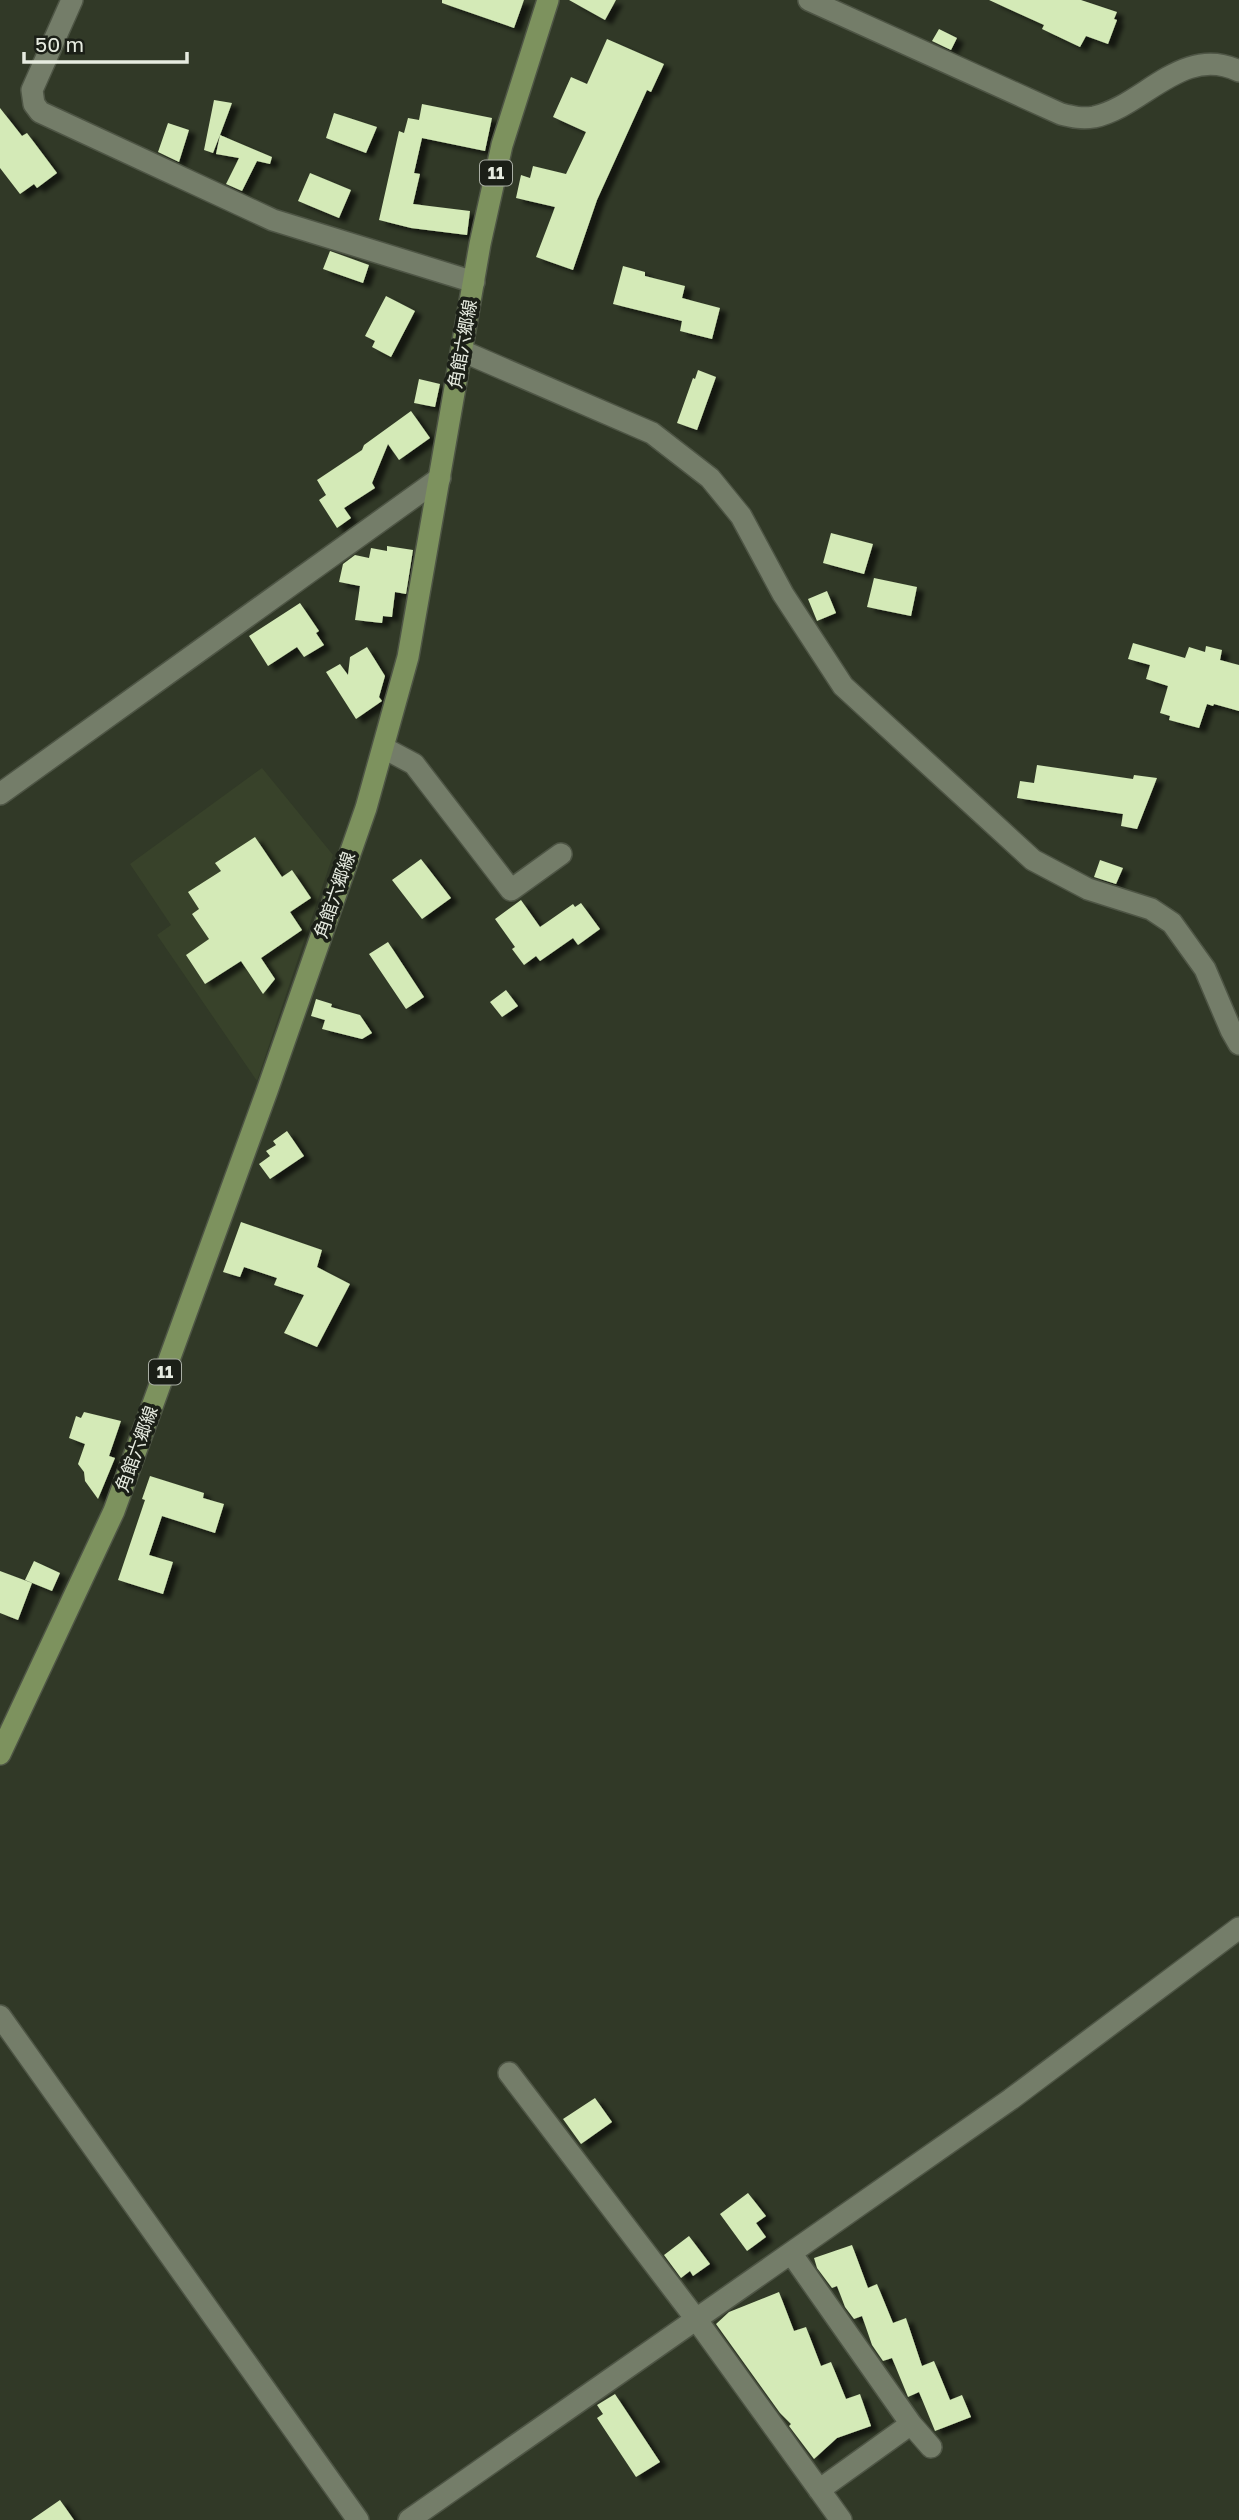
<svg xmlns="http://www.w3.org/2000/svg" width="1239" height="2520" font-family="'Golos Text','Noto Sans JP',sans-serif">
  <defs>
    <filter id="shadow"><feDropShadow dx="7" dy="4.5" stdDeviation="2" flood-color="#0009"/></filter>
  </defs>
  <rect width="100%" height="100%" fill="#313927"/>
  <path fill="#38422a" d="M 262,768 L 333,855 L 257,1081 L 157,935 L 171,925 L 130,864 Z"/>
  <path fill="#d4eab7" filter="url(#shadow)" d="M 442,0 L 524,0 L 514,28 L 442,3 Z
    M 569,0 L 616,0 L 605,20 Z
    M 989,0 L 1081,0 L 1117,12 L 1114,19 L 1117,20 L 1108,44 L 1086,36 L 1080,47 L 1042,29 L 1044,25 Z
    M 939,29 L 957,38 L 951,50 L 932,41 Z
    M 607,39 L 664,64 L 651,92 L 647,90 L 597,200 L 573,270 L 536,257 L 555,207 L 516,198 L 521,175 L 530,178 L 533,166 L 566,174 L 586,132 L 553,117 L 571,77 L 587,84 Z
    M 214,100 L 232,103 L 220,135 L 272,157 L 270,164 L 257,161 L 242,191 L 226,184 L 239,158 L 216,154 L 220,135 L 213,153 L 204,150 Z
    M 422,104 L 492,118 L 485,151 L 422,138 L 414,173 L 420,174 L 413,204 L 470,211 L 467,235 L 411,228 L 379,220 L 399,131 L 404,133 L 408,118 L 419,120 Z
    M 0,108 L 22,136 L 27,133 L 57,173 L 37,188 L 34,184 L 20,194 L 0,168 Z
    M 334,113 L 377,127 L 366,153 L 326,138 Z
    M 168,123 L 189,130 L 179,162 L 158,152 Z
    M 310,173 L 351,190 L 339,218 L 298,201 Z
    M 330,251 L 369,265 L 363,283 L 323,269 Z
    M 623,266 L 645,272 L 645,276 L 685,286 L 682,298 L 720,308 L 712,339 L 680,331 L 682,321 L 613,304 Z
    M 386,296 L 415,311 L 391,357 L 372,347 L 375,341 L 365,336 Z
    M 698,370 L 716,377 L 697,430 L 677,423 L 693,378 L 695,379 Z
    M 419,379 L 440,384 L 435,407 L 414,403 Z
    M 411,411 L 430,438 L 399,460 L 388,444 L 372,483 L 375,488 L 344,508 L 351,518 L 337,528 L 319,500 L 326,495 L 317,480 L 362,450 L 364,445 Z
    M 831,533 L 873,544 L 864,574 L 823,563 Z
    M 387,546 L 413,550 L 406,594 L 395,592 L 392,617 L 383,616 L 382,623 L 355,620 L 360,586 L 339,582 L 343,564 L 355,555 L 369,558 L 371,548 L 387,551 Z
    M 874,578 L 917,587 L 911,616 L 867,607 Z
    M 827,591 L 836,613 L 817,621 L 808,599 Z
    M 300,603 L 319,631 L 316,633 L 324,645 L 304,657 L 297,647 L 268,666 L 249,636 Z
    M 1133,643 L 1185,658 L 1189,647 L 1205,652 L 1206,646 L 1222,650 L 1220,660 L 1239,665 L 1239,711 L 1214,704 L 1213,706 L 1207,704 L 1199,728 L 1169,720 L 1170,716 L 1160,713 L 1168,686 L 1146,679 L 1150,665 L 1128,659 Z
    M 367,647 L 385,676 L 379,697 L 382,701 L 356,719 L 326,672 L 340,664 L 348,675 L 350,657 Z
    M 1037,765 L 1133,779 L 1134,775 L 1157,778 L 1137,829 L 1121,826 L 1123,814 L 1017,798 L 1020,781 L 1034,783 Z
    M 255,837 L 282,877 L 292,870 L 311,898 L 290,912 L 302,930 L 261,958 L 275,979 L 263,994 L 241,961 L 205,984 L 186,955 L 209,939 L 192,914 L 199,909 L 188,892 L 221,871 L 215,863 Z
    M 421,859 L 451,898 L 422,919 L 392,880 Z
    M 1100,860 L 1123,868 L 1116,884 L 1094,877 Z
    M 521,900 L 540,927 L 573,904 L 575,907 L 581,903 L 600,929 L 578,945 L 573,938 L 540,961 L 536,956 L 524,965 L 512,949 L 515,947 L 495,919 Z
    M 388,942 L 424,997 L 406,1009 L 369,954 Z
    M 506,990 L 518,1006 L 502,1017 L 490,1002 Z
    M 316,999 L 332,1004 L 331,1007 L 360,1015 L 372,1033 L 362,1039 L 322,1029 L 325,1020 L 311,1016 Z
    M 287,1131 L 304,1156 L 270,1179 L 259,1164 L 270,1156 L 266,1151 L 276,1145 L 273,1141 Z
    M 241,1222 L 322,1250 L 317,1267 L 350,1284 L 317,1347 L 284,1333 L 304,1295 L 274,1285 L 277,1278 L 244,1267 L 240,1277 L 223,1272 Z
    M 84,1412 L 121,1421 L 109,1456 L 115,1458 L 98,1499 L 85,1481 L 84,1472 L 78,1464 L 85,1444 L 69,1438 L 76,1416 L 81,1418 Z
    M 150,1476 L 204,1493 L 203,1498 L 224,1504 L 215,1533 L 162,1516 L 149,1555 L 173,1562 L 163,1594 L 118,1580 L 145,1500 L 142,1499 Z
    M 34,1561 L 60,1573 L 52,1591 L 25,1580 Z
    M 0,1571 L 32,1583 L 18,1620 L 0,1613 Z
    M 595,2098 L 612,2122 L 581,2144 L 563,2119 Z
    M 748,2193 L 766,2216 L 756,2223 L 766,2237 L 747,2251 L 720,2214 Z
    M 689,2236 L 710,2264 L 693,2276 L 690,2271 L 681,2278 L 664,2255 Z
    M 852,2245 L 868,2288 L 877,2284 L 893,2323 L 906,2318 L 922,2366 L 934,2361 L 950,2400 L 962,2395 L 971,2417 L 935,2431 L 919,2392 L 908,2397 L 892,2358 L 883,2361 L 872,2345 L 862,2316 L 854,2319 L 845,2307 L 837,2286 L 832,2288 L 817,2268 L 814,2258 Z
    M 779,2292 L 794,2331 L 806,2327 L 821,2366 L 831,2362 L 846,2399 L 860,2394 L 871,2426 L 837,2438 L 814,2459 L 789,2426 L 791,2424 L 780,2413 L 716,2324 L 729,2312 Z
    M 615,2394 L 660,2462 L 636,2477 L 597,2418 L 603,2414 L 597,2405 Z
    M 60,2500 L 74,2520 L 31,2520 Z"/>
  <g fill="none" stroke-linecap="round" stroke-linejoin="round">
    <g stroke="#4e5545" stroke-width="24">
      <path id="minor" d="M 72,0 L 32,90 L 34,104 L 40,112 L 273,220 L 474,282
        M 809,0 L 1061,114 C 1073,117 1082,119 1094,117 C 1144,106 1182,44 1239,71
        M 462,351 L 652,433 L 710,478 L 741,516 L 783,594 L 843,686 L 1033,860 L 1088,889 L 1151,909 L 1172,923 L 1205,969 L 1231,1030 L 1239,1044
        M 384,748 L 414,764 L 511,890 L 561,854
        M 0,794 L 440,478
        M 0,2016 L 358,2520
        M 509,2073 L 696,2319 L 841,2520
        M 791,2253 L 911,2424 L 819,2490
        M 911,2424 L 931,2447
        M 409,2520 L 1011,2099 L 1239,1928"/>
    </g>
    <g stroke="#4e5545" stroke-width="24">
      <path id="major" d="M 0,1754 L 114,1511 L 267,1091 L 366,808 L 408,657 L 480,244 L 502,145 L 548,0"/>
    </g>
    <use href="#minor" stroke="#747d69" stroke-width="21"/>
    <use href="#major" stroke="#7d925e" stroke-width="21"/>
  </g>
  <g text-anchor="middle" stroke-width="7" stroke-linejoin="round" paint-order="stroke">
    <g fill="#1b1f17" stroke="#a9aea4" stroke-width="2">
      <rect x="480" y="160.5" width="32" height="25" rx="5"/>
      <rect x="149" y="1359.5" width="32" height="25" rx="5"/>
    </g>
    <g font-size="16" font-weight="bold" fill="#e6ebe0">
      <text x="496" y="179">11</text>
      <text x="165" y="1378">11</text>
    </g>
    <g font-size="18" fill="#e6ebe0" stroke="#1b1f17">
      <text transform="translate(463 344) rotate(-80)" y="6">角館六郷線</text>
      <text transform="translate(335 895) rotate(-71)" y="6">角館六郷線</text>
      <text transform="translate(137 1449) rotate(-70)" y="6">角館六郷線</text>
    </g>
  </g>
  <path d="M24 52v10h163v-10" fill="none" stroke="#e6ebe0" stroke-width="3.5"/>
  <text x="35" y="52" font-size="21" fill="#e6ebe0" stroke="#1b1f17" stroke-width="5" paint-order="stroke">50 m</text>
</svg>
